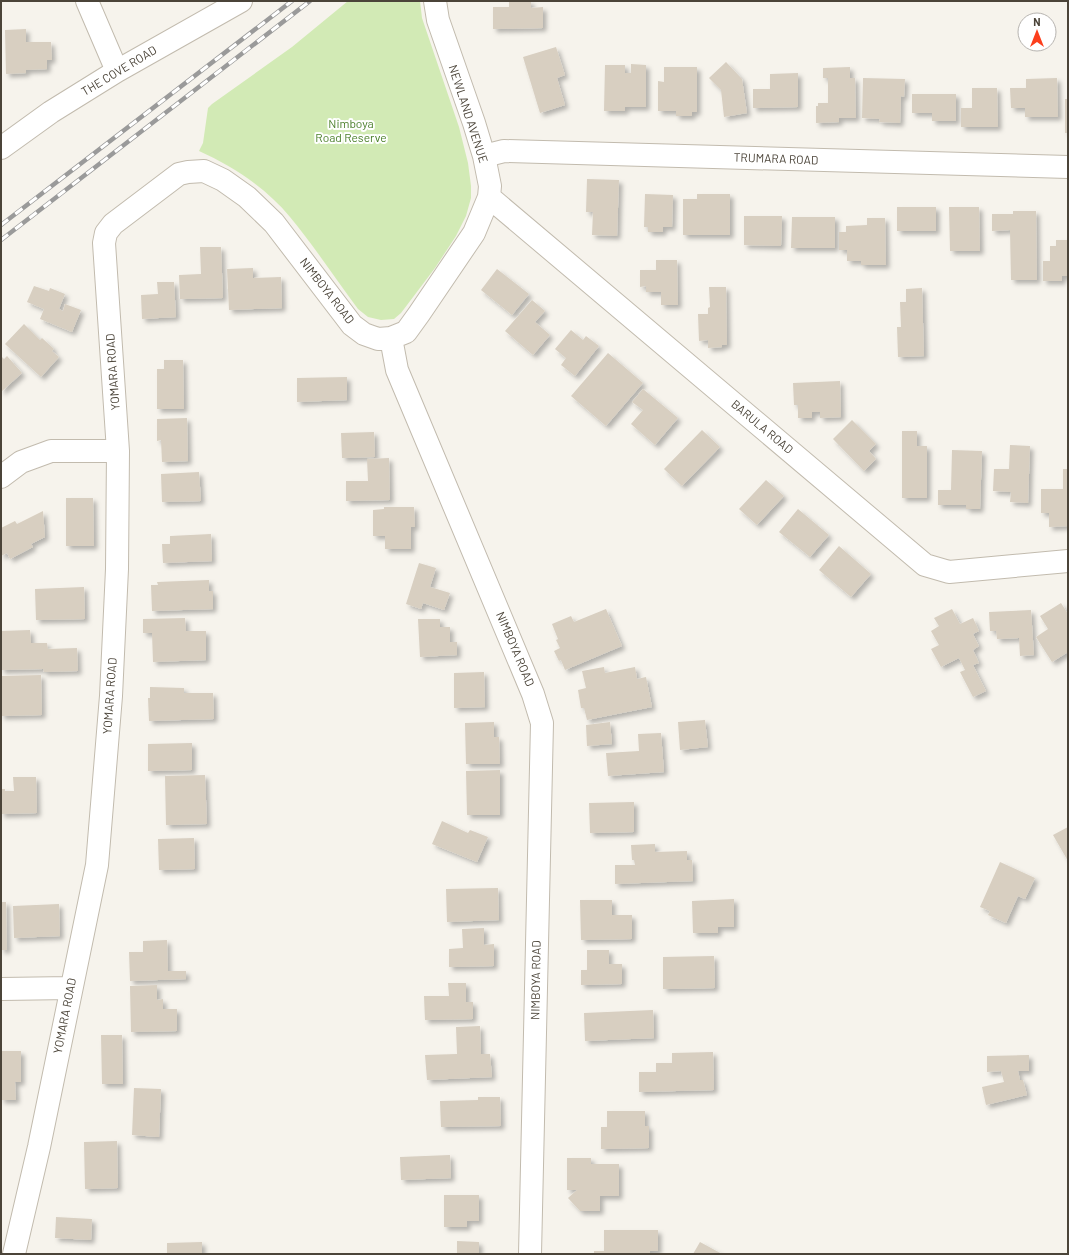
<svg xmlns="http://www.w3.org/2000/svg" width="1069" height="1255" font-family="Barlow,sans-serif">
  <defs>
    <filter id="shadow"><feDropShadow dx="3.5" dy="3.5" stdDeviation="2" flood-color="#0004"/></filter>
  </defs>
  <rect width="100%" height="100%" fill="#f6f3ec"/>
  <path fill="#d2eab5" d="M 348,1 L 420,1 L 422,18 L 459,127 L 468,163 L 471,186 L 471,198 L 466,216 L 456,236 L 435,268 L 401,313 L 394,319 L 381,320 L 368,317 L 358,309 C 335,278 314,246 290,217 C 267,189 233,166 199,151 L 203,143 L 208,108 L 212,104 L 292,47 Z"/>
  <path fill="#d8cfc1" filter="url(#shadow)" d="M 509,1 L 531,1 L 531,8 L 543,7 L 543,28 L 493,29 L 493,7 L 509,7 Z
    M 26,29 L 26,42 L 51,42 L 52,60 L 47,60 L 47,69 L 26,70 L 26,73 L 6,74 L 5,30 Z
    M 556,47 L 565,75 L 557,78 L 565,105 L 540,113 L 523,57 Z
    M 726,62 L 742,79 L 747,113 L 724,117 L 721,90 L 709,78 Z
    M 631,64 L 646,65 L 646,107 L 625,107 L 625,111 L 604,111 L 605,65 L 625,65 L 625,73 L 631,73 Z
    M 664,67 L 697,67 L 697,112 L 692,112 L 692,116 L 676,116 L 676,111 L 658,111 L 658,81 L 664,82 Z
    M 850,67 L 850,78 L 855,78 L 856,118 L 839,118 L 839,122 L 816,123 L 816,106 L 818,106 L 818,103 L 828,103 L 828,78 L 823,78 L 823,68 Z
    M 798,73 L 798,107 L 753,108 L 753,89 L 770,89 L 770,74 Z
    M 863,78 L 905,79 L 904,97 L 901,96 L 900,123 L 879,122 L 880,119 L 862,118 Z
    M 1057,78 L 1058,117 L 1025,117 L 1025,108 L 1011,108 L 1010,88 L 1026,88 L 1026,79 Z
    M 972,88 L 997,88 L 998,127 L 961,127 L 961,108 L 972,108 Z
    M 912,94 L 956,94 L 956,121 L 932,121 L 932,113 L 912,113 Z
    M 1065,99 L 1068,99 L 1068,133 L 1065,133 Z
    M 587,179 L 619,180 L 617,236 L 592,235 L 593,212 L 586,212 Z
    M 645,194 L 673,195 L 672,227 L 663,227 L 663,232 L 648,232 L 648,227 L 644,227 Z
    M 697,194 L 730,194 L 730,235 L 683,235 L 683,199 L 697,199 Z
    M 897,207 L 936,207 L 936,231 L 897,231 Z
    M 949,207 L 979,207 L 980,251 L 950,251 Z
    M 1013,211 L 1036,211 L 1037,280 L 1011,280 L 1010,230 L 992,231 L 992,214 L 1013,214 Z
    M 744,216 L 782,216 L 781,246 L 744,245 Z
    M 792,217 L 835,217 L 835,248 L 791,248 Z
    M 867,218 L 885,218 L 886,265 L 861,265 L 861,261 L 847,261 L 847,250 L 839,250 L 839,232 L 846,232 L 846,226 L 867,225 Z
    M 1056,240 L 1068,240 L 1068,276 L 1062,276 L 1062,281 L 1043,281 L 1043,261 L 1050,261 L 1050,246 L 1056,246 Z
    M 200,247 L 221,247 L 223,298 L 180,299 L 179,275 L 201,274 Z
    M 656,260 L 677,260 L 678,305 L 661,305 L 661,292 L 646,292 L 646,286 L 640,287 L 640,270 L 656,270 Z
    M 253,268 L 253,278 L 281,277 L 282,308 L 229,310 L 227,269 Z
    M 497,269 L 529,294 L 512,315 L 481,290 Z
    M 157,282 L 174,282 L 176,317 L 142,319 L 141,295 L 158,294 Z
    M 34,286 L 49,291 L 50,288 L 65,294 L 59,309 L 63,311 L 65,304 L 81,310 L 72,332 L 40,319 L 44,309 L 27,302 Z
    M 709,287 L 726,287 L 727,345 L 722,345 L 722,347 L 708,348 L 708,340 L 699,341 L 698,314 L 708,314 L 708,308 L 710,307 Z
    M 922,288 L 924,356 L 898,357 L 897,327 L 901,327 L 900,302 L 906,302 L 906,289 Z
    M 532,300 L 545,311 L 535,322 L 550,335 L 533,355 L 505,331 Z
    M 24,324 L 40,340 L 42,338 L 54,349 L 52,351 L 59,357 L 41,377 L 5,344 Z
    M 571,330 L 583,340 L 586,336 L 599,346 L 575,376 L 561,365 L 566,358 L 555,349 Z
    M 608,353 L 643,383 L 606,426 L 571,396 Z
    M 1,356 L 4,359 L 7,356 L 22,373 L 1,392 Z
    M 164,360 L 183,360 L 184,409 L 157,409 L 157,369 L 164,369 Z
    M 347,377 L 347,400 L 297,402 L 297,378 Z
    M 840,381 L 841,417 L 820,418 L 820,412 L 812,412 L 812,418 L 798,418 L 798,405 L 794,405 L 793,383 Z
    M 643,389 L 678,418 L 655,445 L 631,424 L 643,410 L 632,402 Z
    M 187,418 L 188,461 L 162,462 L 161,440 L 157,441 L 157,419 Z
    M 852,420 L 876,444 L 869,451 L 876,459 L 864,471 L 833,439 Z
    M 702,430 L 720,447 L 682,486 L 664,469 Z
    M 902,431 L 917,431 L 917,446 L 927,446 L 927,498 L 902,498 Z
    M 374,432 L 375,457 L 342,458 L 341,433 Z
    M 1010,445 L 1030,446 L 1028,503 L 1010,502 L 1011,492 L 993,491 L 994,469 L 1009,469 Z
    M 952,450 L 982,451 L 980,509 L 966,509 L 966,505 L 938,505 L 938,490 L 951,490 Z
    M 389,458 L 390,500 L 346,501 L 346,481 L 368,481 L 367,459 Z
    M 1063,469 L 1068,469 L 1068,526 L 1049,527 L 1049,513 L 1041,513 L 1041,489 L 1063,489 Z
    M 199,472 L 201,501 L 162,502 L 161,474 Z
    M 766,480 L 784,496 L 757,525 L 739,509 Z
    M 66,498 L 93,498 L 94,546 L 66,546 Z
    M 384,507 L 414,507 L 415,527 L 411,527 L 411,549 L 385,549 L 385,536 L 373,536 L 373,510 L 384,509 Z
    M 798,509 L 829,535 L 810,557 L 779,532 Z
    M 43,511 L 45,537 L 31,544 L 33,547 L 10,559 L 7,553 L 1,556 L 1,528 L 15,521 L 17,524 Z
    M 211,534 L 212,561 L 163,563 L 162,544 L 170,544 L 170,536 Z
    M 839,546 L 871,574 L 851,597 L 819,570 Z
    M 419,563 L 436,568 L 430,587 L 450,593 L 444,610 L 423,603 L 421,609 L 406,604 Z
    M 209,580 L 209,591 L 213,591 L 213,609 L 152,611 L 151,585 L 158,585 L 157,582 Z
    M 84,587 L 85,619 L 36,620 L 35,589 Z
    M 1061,603 L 1068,614 L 1068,652 L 1052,662 L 1036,637 L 1048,629 L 1040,616 Z
    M 606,609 L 622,646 L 565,670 L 561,660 L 559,661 L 554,651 L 560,648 L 556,640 L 558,639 L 552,624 L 571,616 L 574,622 Z
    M 952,609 L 960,624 L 973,618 L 979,631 L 973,634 L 979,646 L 973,650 L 979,663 L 973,665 L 986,691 L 973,697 L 960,672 L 965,670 L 959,658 L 941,667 L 931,649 L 939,645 L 931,631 L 939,626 L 934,618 Z
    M 1031,610 L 1034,655 L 1020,656 L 1019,638 L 997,639 L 996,631 L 990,631 L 989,612 Z
    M 185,618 L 186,631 L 206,631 L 206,660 L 153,662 L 152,633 L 143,633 L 143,619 Z
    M 418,619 L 440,619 L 440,627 L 450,627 L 450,642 L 457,642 L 457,655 L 420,657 Z
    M 30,630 L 31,643 L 47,643 L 48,649 L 77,648 L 78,671 L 44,672 L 43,669 L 1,670 L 1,631 Z
    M 604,667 L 605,673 L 635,667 L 637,679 L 646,677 L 652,707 L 587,720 L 584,708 L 581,708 L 578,690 L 586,688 L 582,671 Z
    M 484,672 L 485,707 L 454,708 L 454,673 Z
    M 41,675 L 42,715 L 1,716 L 1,676 Z
    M 150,687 L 184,688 L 184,693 L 213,693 L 214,719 L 149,721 L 148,698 L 150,698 Z
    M 705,720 L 708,747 L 680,750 L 678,722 Z
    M 494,722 L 494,737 L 499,737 L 500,764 L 466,764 L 465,723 Z
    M 610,722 L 612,744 L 587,746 L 586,725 Z
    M 661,733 L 664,772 L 608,776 L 606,753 L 639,751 L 638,734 Z
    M 192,743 L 192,770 L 148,771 L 148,744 Z
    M 500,770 L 500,815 L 467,815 L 466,771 Z
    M 205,775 L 207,824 L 166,825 L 165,776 Z
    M 13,777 L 36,777 L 37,813 L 1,814 L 1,789 L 5,789 L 5,791 L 14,791 Z
    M 634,802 L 634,832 L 590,833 L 589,803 Z
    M 442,821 L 468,833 L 470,830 L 488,837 L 477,862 L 432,844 Z
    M 1068,827 L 1068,861 L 1053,835 Z
    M 194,838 L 195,869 L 159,870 L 158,839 Z
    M 655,844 L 655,852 L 687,851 L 687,860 L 692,860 L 693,881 L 615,884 L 615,865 L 635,865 L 634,860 L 632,860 L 631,845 Z
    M 1000,862 L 1035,878 L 1025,899 L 1018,896 L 1006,923 L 988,915 L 990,911 L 980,907 Z
    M 498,888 L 499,920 L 447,922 L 446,889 Z
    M 734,899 L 734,927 L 718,927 L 718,933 L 693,933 L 692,901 Z
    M 580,900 L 612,900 L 612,915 L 632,915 L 632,939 L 581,940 Z
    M 1,902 L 6,902 L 7,950 L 1,950 Z
    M 59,904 L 60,936 L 14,938 L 13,906 Z
    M 484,928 L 484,945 L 494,944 L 494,966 L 449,967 L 449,949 L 463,948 L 462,929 Z
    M 167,940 L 168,971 L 186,971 L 186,979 L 130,981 L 129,952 L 143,952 L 143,941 Z
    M 587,950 L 609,950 L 609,964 L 622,964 L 622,984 L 581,985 L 581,970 L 587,970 Z
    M 714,956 L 715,988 L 663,989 L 663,957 Z
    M 448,983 L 466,983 L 466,1002 L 473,1002 L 473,1019 L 425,1020 L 424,996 L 449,996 Z
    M 157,985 L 157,1000 L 163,999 L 163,1009 L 177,1009 L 177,1031 L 131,1032 L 130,986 Z
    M 653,1010 L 654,1038 L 585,1041 L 584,1013 Z
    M 480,1026 L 481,1054 L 490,1054 L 492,1077 L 427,1080 L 425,1055 L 457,1054 L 456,1027 Z
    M 101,1035 L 122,1035 L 123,1084 L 102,1084 Z
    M 1,1051 L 21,1051 L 21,1082 L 15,1082 L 16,1100 L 1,1100 Z
    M 713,1052 L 714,1090 L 639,1092 L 639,1072 L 656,1072 L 656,1063 L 672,1063 L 672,1053 Z
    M 1029,1055 L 1029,1071 L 1018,1071 L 1020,1080 L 1023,1080 L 1027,1095 L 986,1105 L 982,1087 L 1004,1082 L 1001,1071 L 987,1072 L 987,1056 Z
    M 134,1088 L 161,1089 L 159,1137 L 132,1135 Z
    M 478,1097 L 500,1097 L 501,1126 L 441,1127 L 440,1101 L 478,1100 Z
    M 607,1111 L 645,1111 L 645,1126 L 649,1126 L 649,1148 L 601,1149 L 601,1127 L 607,1127 Z
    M 117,1141 L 118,1188 L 85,1189 L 84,1142 Z
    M 450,1155 L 451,1178 L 401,1180 L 400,1157 Z
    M 567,1158 L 591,1158 L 591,1164 L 619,1164 L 619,1196 L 600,1196 L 600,1211 L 580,1211 L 568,1198 L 577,1190 L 567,1190 Z
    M 444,1195 L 479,1195 L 479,1221 L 467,1221 L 467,1227 L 444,1227 Z
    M 56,1217 L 92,1219 L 91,1240 L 55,1238 Z
    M 604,1230 L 658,1230 L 658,1251 L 650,1251 L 650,1254 L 594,1254 L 594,1251 L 604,1251 Z
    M 457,1241 L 479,1242 L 479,1254 L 457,1254 Z
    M 202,1242 L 202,1254 L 167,1254 L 167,1243 Z
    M 700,1242 L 722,1254 L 693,1254 Z"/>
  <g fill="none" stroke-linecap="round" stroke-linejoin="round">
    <g stroke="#c2bbae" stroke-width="24">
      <path id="minor" d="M 87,1 L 117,71
        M 1,148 L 51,112 L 117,71 L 241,1
        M 484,156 L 504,151 L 1068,167
        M 489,197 L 925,565 L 949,572 L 1068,561
        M 391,338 L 397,370 L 533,694 L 542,723 L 530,1254
        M 1,477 L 21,462 L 51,451 L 118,451
        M 1,989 L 71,988
        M 14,1254 L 39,1147 L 97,865 L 111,696 L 117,569 L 118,451 L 104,243 L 106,233 L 113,224 L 179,174 L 188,172 L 204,171 L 223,180 L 247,197 L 274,223 L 352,325 L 364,334 L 378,339 L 391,338 L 406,332 L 419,314 L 474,233 L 489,197 L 490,186 L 484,156 L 474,123 L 438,20 L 435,1"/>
    </g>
    <use href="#minor" stroke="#fff" stroke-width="22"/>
    <g stroke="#9a9a9a" stroke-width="4.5">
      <path id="rail" d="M 1,225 L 292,1
        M 1,240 L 310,1"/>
    </g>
    <use href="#rail" stroke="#fff" stroke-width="3" stroke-dasharray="9" stroke-linecap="butt"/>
  </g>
  <g text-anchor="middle" stroke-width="4" stroke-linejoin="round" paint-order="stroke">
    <g font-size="12" fill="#4b4439" stroke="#fff">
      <text transform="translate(119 71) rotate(-31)" y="4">THE COVE ROAD</text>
      <text transform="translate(468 114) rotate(72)" y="4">NEWLAND AVENUE</text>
      <text transform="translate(776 159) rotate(2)" y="4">TRUMARA ROAD</text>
      <text transform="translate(327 291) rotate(52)" y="4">NIMBOYA ROAD</text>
      <text transform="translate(113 372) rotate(-94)" y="4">YOMARA ROAD</text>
      <text transform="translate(762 427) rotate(40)" y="4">BARULA ROAD</text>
      <text transform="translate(515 649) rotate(67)" y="4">NIMBOYA ROAD</text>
      <text transform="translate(110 696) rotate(-86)" y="4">YOMARA ROAD</text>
      <text transform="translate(536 980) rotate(-89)" y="4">NIMBOYA ROAD</text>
      <text transform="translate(65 1016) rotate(-79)" y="4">YOMARA ROAD</text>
    </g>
    <g font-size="12" fill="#4a7f2a" stroke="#fff">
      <text x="351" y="128">Nimboya<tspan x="351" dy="14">Road Reserve</tspan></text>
    </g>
  </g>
  <rect width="1069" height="1255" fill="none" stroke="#4b4439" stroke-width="4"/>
  <g transform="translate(1037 32)"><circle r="19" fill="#ffffff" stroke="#b7b4b0"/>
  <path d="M0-3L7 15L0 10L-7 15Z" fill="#fc3f1d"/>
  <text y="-6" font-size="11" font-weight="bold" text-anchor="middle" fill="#4b4439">N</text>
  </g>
</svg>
